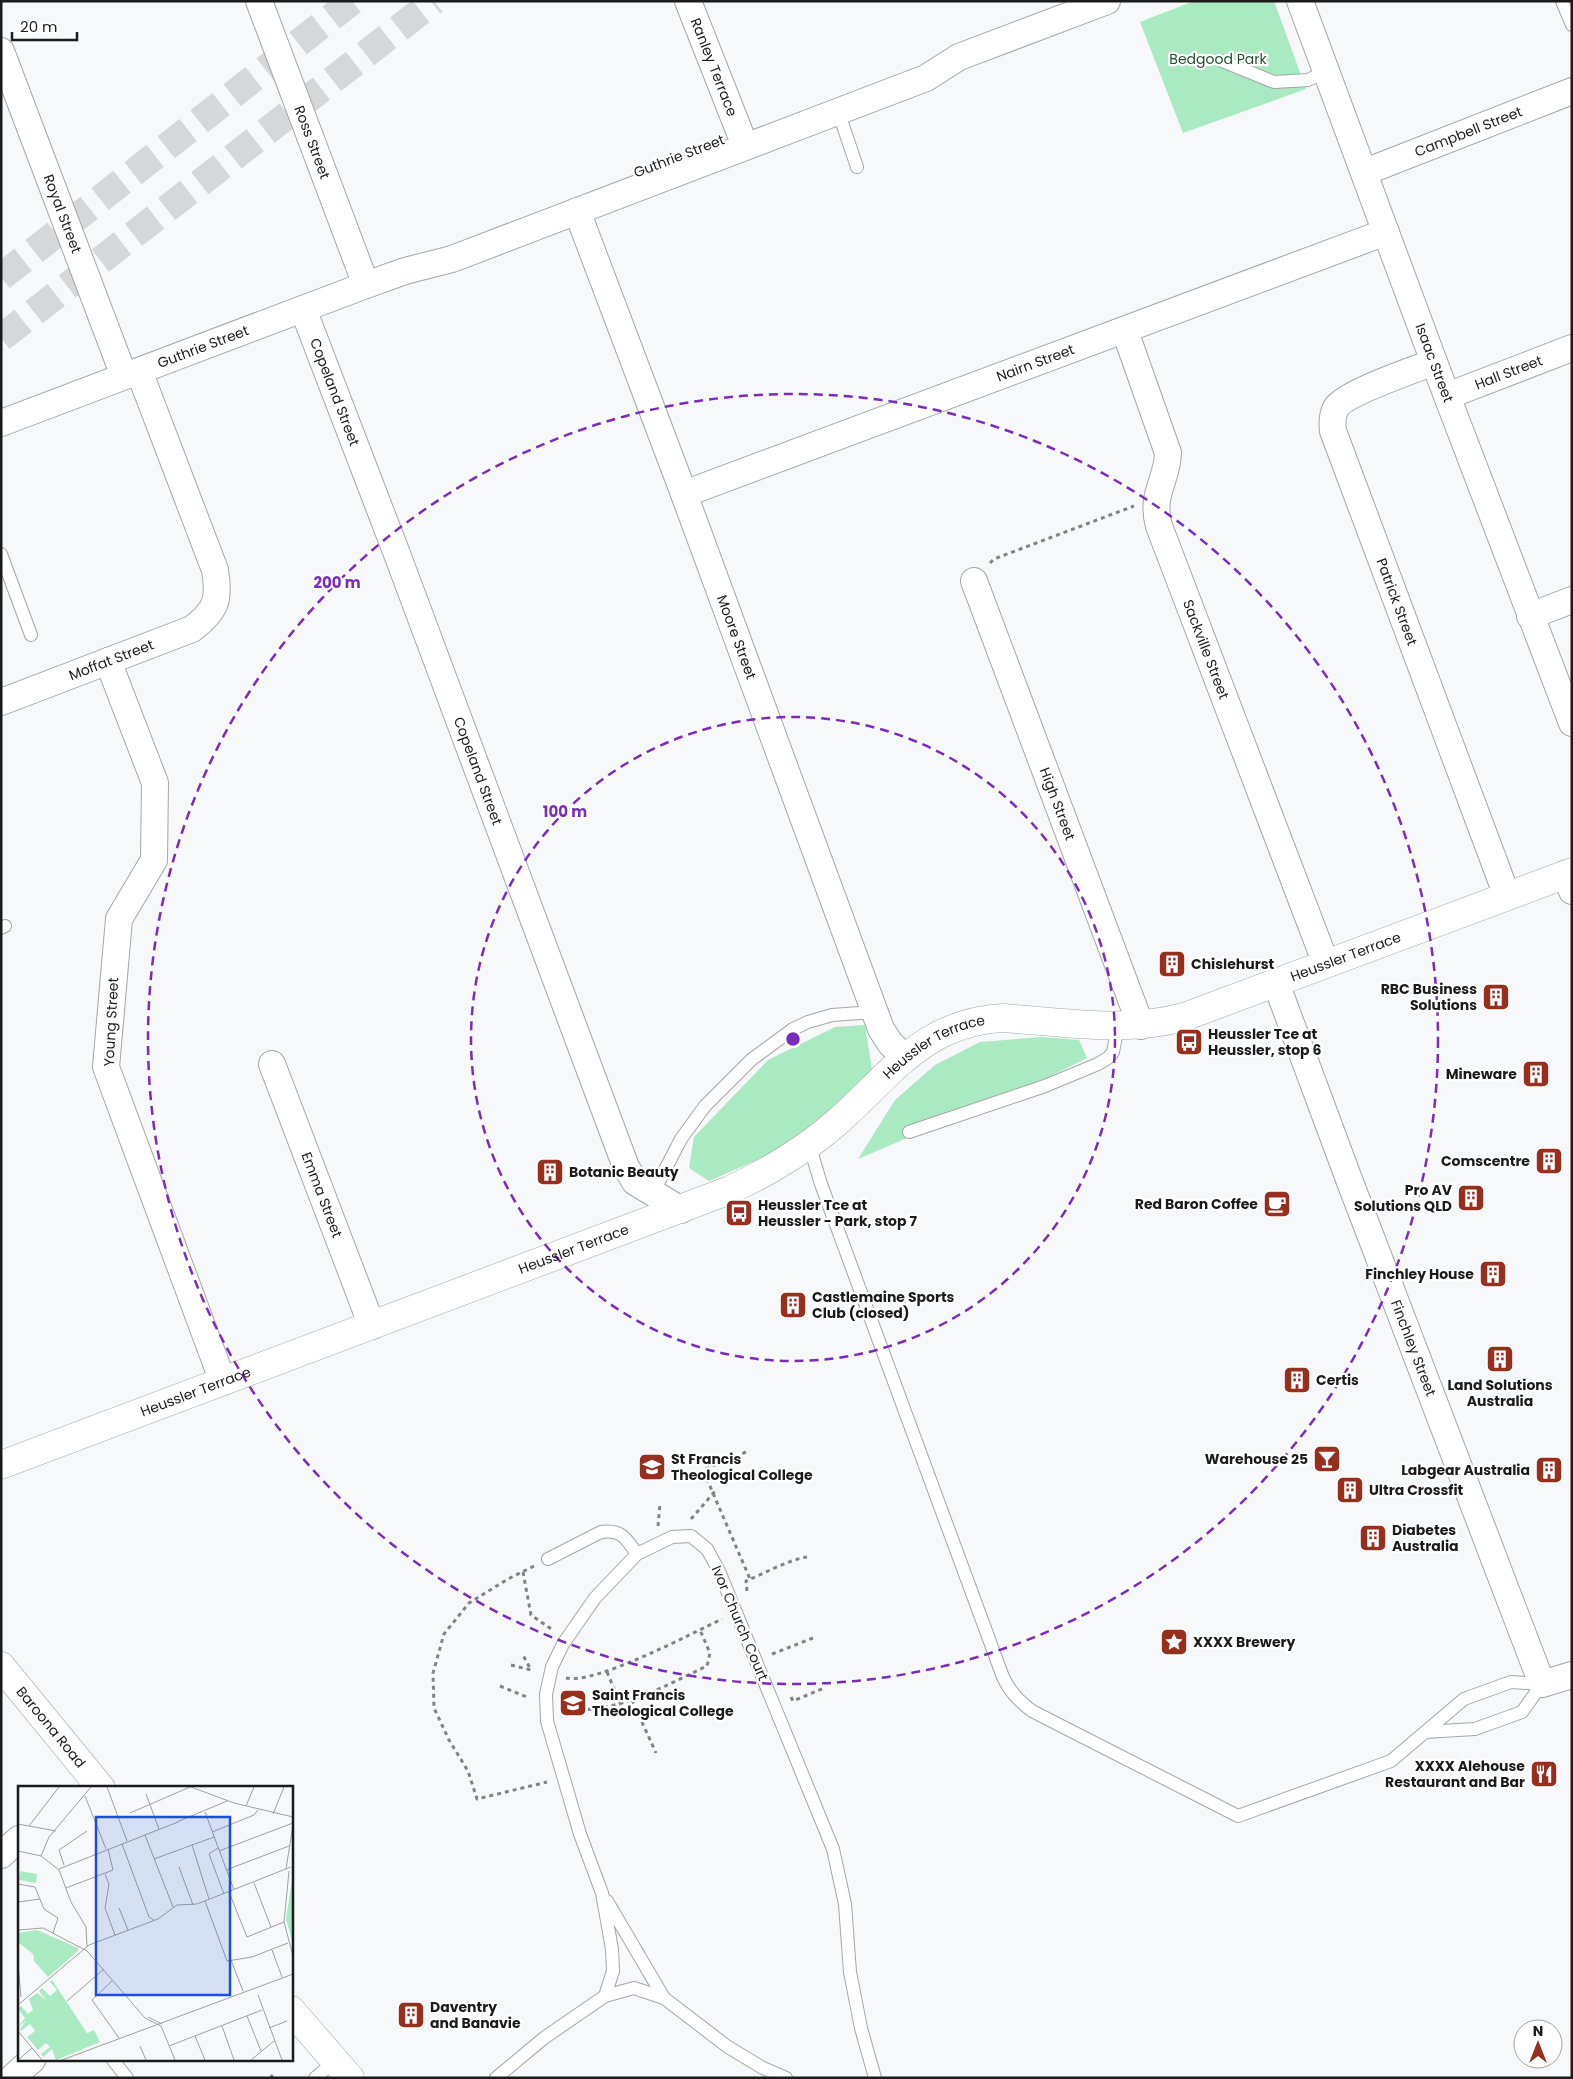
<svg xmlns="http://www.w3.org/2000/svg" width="1573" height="2079" font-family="Poppins,sans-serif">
  <rect width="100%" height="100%" fill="#f6f8fa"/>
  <path fill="#a9eac2" d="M 1194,1 L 1274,1 L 1306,89 L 1183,133 L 1140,22 Z
    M 865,1025 L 872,1069 L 798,1142 L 709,1181 L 689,1168 L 694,1137 L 768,1060 L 835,1027 Z
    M 1041,1037 L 1079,1040 L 1087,1058 L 1045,1079 L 858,1159 L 895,1100 L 935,1065 L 980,1042 Z"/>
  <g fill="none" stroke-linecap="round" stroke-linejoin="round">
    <path stroke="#d5d7d9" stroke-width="28" stroke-dasharray="28 14" stroke-linecap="butt" d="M 1,277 L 352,1
      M 1,338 L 434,1"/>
    <g stroke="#a4a6a7" stroke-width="14">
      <path id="lane" d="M 1562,1 L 1572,25
        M 1222,61 L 1274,82 L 1308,80 L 1327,71
        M 838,111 L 857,167
        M 1,554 L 31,635
        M 1,928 L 5,926
        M 909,1132 L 1045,1086 L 1098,1064 L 1108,1058 L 1113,1052 L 1118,1026
        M 809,1144 L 821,1184 L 1003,1677 C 1010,1692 1019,1701 1032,1711 L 1238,1816 L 1391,1761 L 1464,1699 L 1511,1682 L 1542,1684
        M 653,1193 L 681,1139 L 705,1106 L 751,1060 L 793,1029 L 808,1022 L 832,1015 L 874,1012
        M 548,1559 L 601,1532 C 621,1529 626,1538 637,1554
        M 1425,1732 L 1475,1729 L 1522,1712 L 1542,1684
        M 607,1901 L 664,1998
        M 605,1996 L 613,1971 L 612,1949 L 602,1893 L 580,1834 L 547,1721 L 546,1694 L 552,1667 L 563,1644 L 595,1598 L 637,1554 L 672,1537 L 691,1536 L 707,1549 L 719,1571 L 833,1849 L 845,1904 L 850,1972 L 861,2028 L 875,2078
        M 113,2060 L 127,2078
        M 315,2078 L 335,2061
        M 496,2078 L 544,2038 L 605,1996 L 634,1988 L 664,1998 L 728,2047 L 763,2068 L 786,2078"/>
    </g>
    <g stroke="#a4a6a7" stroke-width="28">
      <g id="street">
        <path id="s1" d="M 259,1 L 366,285"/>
        <path id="s2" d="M 688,1 L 740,133"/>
        <path id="s3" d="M 1300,1 L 1434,362 L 1572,723"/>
        <path id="s4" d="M 1,51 L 124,376"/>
        <path id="s5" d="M 1365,172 L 1572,91"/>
        <path id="s6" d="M 577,211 L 684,494 L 881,1029 L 890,1043 L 904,1057"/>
        <path id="s7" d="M 303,309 L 397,554 L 626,1167 L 635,1182 L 681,1210"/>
        <path id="s8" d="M 1125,331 L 1168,453 C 1167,482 1150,494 1159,526 L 1326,964"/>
        <path id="s9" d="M 1434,362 C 1414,370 1345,393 1336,408 C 1332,415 1332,423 1333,431 L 1507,896"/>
        <path id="s10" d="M 1447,396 L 1572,348"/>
        <path id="s11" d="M 1,423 L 366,285 L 405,271 L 452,259 L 926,78 L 959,57 L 1107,1"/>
        <path id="s12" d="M 684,494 L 1386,232"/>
        <path id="s13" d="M 974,581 L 1141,1026"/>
        <path d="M 1530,616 L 1572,600"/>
        <path d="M 108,661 L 155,783 L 154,860 L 119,919 L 106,1067 L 223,1382"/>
        <path id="s14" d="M 1,702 L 192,629 C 216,611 220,600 215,570 L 139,371"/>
        <path d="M 1565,874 L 1572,891"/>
        <path id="s15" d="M 1276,983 L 1350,1182 L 1542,1684 L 1572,1675"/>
        <path id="s16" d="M 272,1064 L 372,1326"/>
        <path d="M 1,1855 L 19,1839"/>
        <path d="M 12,2078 L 32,2060"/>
      </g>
    </g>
    <g stroke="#a4a6a7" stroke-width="29">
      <g id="secondary">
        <path id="s17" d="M 1,1465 L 730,1190 C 768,1172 804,1151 836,1123 C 891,1075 923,1022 1003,1018 C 1064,1022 1124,1033 1184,1017 L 1572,872"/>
        <path id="s18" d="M 1,1666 L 101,1788"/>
        <path d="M 291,2010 L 350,2078"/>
      </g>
    </g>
    <path stroke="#828385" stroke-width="3" stroke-dasharray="4 4" stroke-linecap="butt" d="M 990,563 L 994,559 L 1134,506
      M 746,1452 L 703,1470 L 750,1579
      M 691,1519 L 717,1489
      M 658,1526 L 660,1504
      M 534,1566 L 508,1579 L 469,1603 L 444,1634 L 433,1673 L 434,1708 L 449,1740 L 468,1771 L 477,1799 L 547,1782
      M 523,1572 L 531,1615 L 554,1631
      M 747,1591 L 746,1581 C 765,1573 788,1560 807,1557
      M 772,1654 L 813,1638
      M 511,1665 L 531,1670 L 523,1655
      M 607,1672 L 621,1705
      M 566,1678 C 595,1685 692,1633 722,1619
      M 500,1686 L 529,1698
      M 791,1697 L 793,1701 L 824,1688
      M 632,1700 L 656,1753
      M 564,1709 C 615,1715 662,1687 707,1666 L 710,1653 L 700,1630
      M 270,2078 L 274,2074"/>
    <use href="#lane" stroke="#fff" stroke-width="12"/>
    <use href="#street" stroke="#fff" stroke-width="26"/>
    <use href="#secondary" stroke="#fff" stroke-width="28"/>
  </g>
  <g fill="none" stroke="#7b2cbf" stroke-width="2.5" stroke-dasharray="9 6">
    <circle cx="793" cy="1039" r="322"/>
    <circle cx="793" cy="1039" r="645"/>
  </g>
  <defs>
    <g id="building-square" transform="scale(1.4375)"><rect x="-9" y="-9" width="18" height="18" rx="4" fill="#982e1e" stroke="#fff"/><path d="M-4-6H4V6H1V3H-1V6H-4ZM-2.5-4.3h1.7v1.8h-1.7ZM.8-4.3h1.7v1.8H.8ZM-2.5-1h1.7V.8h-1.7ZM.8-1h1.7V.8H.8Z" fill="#fff"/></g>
    <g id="bus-square" transform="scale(1.4375)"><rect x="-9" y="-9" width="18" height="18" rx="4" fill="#982e1e" stroke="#fff"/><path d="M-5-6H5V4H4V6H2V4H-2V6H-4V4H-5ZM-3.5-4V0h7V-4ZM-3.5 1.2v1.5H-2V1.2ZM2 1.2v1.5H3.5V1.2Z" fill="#fff"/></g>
    <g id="cafe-square" transform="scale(1.4375)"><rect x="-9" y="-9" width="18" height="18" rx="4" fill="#982e1e" stroke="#fff"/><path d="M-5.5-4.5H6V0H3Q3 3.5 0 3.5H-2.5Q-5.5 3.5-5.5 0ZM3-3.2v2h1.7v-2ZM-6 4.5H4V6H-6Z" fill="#fff"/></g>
    <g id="bar-square" transform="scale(1.4375)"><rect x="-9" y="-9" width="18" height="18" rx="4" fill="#982e1e" stroke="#fff"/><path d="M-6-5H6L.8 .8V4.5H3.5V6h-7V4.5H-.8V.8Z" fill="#fff"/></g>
    <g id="university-square" transform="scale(1.4375)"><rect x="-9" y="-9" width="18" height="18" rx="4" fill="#982e1e" stroke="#fff"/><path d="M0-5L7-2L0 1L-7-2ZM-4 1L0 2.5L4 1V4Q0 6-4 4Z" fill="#fff"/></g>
    <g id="sight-square" transform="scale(1.4375)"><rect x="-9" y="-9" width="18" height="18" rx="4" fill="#982e1e" stroke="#fff"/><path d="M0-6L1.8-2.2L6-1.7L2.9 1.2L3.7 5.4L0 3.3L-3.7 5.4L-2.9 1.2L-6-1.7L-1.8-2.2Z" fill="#fff"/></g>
    <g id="restaurant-square" transform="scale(1.4375)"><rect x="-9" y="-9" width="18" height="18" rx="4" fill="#982e1e" stroke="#fff"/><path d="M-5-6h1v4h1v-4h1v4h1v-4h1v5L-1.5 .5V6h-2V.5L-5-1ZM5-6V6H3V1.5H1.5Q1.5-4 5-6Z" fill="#fff"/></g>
  </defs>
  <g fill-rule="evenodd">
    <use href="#building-square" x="1172" y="964"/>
    <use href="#building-square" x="1496" y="997"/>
    <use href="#bus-square" x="1189" y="1042"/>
    <use href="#building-square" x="1536" y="1074"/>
    <use href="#building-square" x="1549" y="1161"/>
    <use href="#building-square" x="550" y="1172"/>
    <use href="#building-square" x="1471" y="1198"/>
    <use href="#cafe-square" x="1277" y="1204"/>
    <use href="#bus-square" x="739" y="1213"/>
    <use href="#building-square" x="1493" y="1274"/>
    <use href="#building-square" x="793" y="1305"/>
    <use href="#building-square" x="1500" y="1359"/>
    <use href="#building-square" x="1297" y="1380"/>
    <use href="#bar-square" x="1327" y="1459"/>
    <use href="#university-square" x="652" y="1467"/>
    <use href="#building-square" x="1549" y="1470"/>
    <use href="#building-square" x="1350" y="1490"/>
    <use href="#building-square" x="1373" y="1538"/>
    <use href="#sight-square" x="1174" y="1642"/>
    <use href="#university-square" x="573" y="1703"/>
    <use href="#restaurant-square" x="1544" y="1774"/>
    <use href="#building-square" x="411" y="2015"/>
  </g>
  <g text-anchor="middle" stroke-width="4.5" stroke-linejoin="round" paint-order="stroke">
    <g font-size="14" fill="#1d4f34" stroke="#fff">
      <text x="1218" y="64">Bedgood Park</text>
    </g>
    <g font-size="14" fill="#1b1b1c" stroke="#fff">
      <text dy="5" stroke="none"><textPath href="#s2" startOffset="71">Ranley Terrace</textPath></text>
      <text dy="5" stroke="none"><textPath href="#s5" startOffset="111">Campbell Street</textPath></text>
      <text dy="5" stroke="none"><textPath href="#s1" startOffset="151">Ross Street</textPath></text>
      <text transform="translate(679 156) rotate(-21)" y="5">Guthrie Street</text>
      <text dy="5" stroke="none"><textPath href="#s4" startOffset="174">Royal Street</textPath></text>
      <text dy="5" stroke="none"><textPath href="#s11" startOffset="216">Guthrie Street</textPath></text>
      <text dy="5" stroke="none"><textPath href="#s3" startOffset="386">Isaac Street</textPath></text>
      <text dy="5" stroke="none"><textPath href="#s12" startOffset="375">Nairn Street</textPath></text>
      <text dy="5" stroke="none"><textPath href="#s10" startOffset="66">Hall Street</textPath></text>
      <text dy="5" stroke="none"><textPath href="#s7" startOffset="89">Copeland Street</textPath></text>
      <text dy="5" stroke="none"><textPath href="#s9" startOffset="315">Patrick Street</textPath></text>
      <text dy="5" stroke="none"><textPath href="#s6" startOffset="455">Moore Street</textPath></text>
      <text dy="5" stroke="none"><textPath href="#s8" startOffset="336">Sackville Street</textPath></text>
      <text dy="5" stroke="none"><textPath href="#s14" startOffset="118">Moffat Street</textPath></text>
      <text dy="5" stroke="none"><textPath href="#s7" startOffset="494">Copeland Street</textPath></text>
      <text dy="5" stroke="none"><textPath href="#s13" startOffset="238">High Street</textPath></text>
      <text dy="5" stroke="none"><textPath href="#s17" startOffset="1462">Heussler Terrace</textPath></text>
      <text transform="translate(111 1022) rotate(-87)" y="5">Young Street</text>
      <text dy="5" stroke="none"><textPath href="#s17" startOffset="1031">Heussler Terrace</textPath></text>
      <text dy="5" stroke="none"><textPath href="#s16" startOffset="140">Emma Street</textPath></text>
      <text dy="5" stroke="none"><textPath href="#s17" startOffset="612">Heussler Terrace</textPath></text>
      <text dy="5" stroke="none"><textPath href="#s15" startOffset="390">Finchley Street</textPath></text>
      <text dy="5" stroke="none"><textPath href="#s17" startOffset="208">Heussler Terrace</textPath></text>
      <text transform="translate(740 1623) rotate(67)" y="5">Ivor Church Court</text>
      <text dy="5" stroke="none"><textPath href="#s18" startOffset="79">Baroona Road</textPath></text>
    </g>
    <g font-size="14" font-weight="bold" fill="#1b1b1c" stroke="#fff" text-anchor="start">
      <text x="1191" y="969">Chislehurst</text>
      <text x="1477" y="994" text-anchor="end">RBC Business<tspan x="1477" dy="16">Solutions</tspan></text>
      <text x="1208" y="1039">Heussler Tce at<tspan x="1208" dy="16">Heussler, stop 6</tspan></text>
      <text x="1517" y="1079" text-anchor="end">Mineware</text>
      <text x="1530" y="1166" text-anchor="end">Comscentre</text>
      <text x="569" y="1177">Botanic Beauty</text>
      <text x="1452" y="1195" text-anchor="end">Pro AV<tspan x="1452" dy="16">Solutions QLD</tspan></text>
      <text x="1258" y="1209" text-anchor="end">Red Baron Coffee</text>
      <text x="758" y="1210">Heussler Tce at<tspan x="758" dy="16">Heussler - Park, stop 7</tspan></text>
      <text x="1474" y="1279" text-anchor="end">Finchley House</text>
      <text x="812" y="1302">Castlemaine Sports<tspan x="812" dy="16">Club (closed)</tspan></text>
      <text x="1316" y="1385">Certis</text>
      <text x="1500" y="1390" text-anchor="middle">Land Solutions<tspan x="1500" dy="16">Australia</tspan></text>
      <text x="671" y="1464">St Francis<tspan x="671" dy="16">Theological College</tspan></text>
      <text x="1308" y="1464" text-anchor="end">Warehouse 25</text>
      <text x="1530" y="1475" text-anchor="end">Labgear Australia</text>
      <text x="1369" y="1495">Ultra Crossfit</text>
      <text x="1392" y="1535">Diabetes<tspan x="1392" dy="16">Australia</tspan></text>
      <text x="1193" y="1647">XXXX Brewery</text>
      <text x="592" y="1700">Saint Francis<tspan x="592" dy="16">Theological College</tspan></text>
      <text x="1525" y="1771" text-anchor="end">XXXX Alehouse<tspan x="1525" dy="16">Restaurant and Bar</tspan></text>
      <text x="430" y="2012">Daventry<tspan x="430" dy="16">and Banavie</tspan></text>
    </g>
  </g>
  <g transform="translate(18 1786)">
    <rect width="275" height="275" fill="#f6f8fa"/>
    <path d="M 2,85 L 19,88 L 18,97 L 1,94 ZM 275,88 L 275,158 L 268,133 ZM 19,144 L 60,162 L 60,165 L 30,191 L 16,175 L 15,168 L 0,156 L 0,147 ZM 34,194 L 69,247 L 76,244 L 82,256 L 38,274 L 34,263 L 25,271 L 23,268 L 32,261 L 28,257 L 20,264 L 9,251 L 17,245 L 12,238 L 3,245 L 2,243 L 9,234 L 0,241 L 7,232 L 0,223 L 3,220 L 10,228 L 15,224 L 11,213 L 19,207 L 28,214 L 21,205 L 24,202 L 32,210 L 39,204 L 32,196 Z" fill="#a9eac2"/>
    <path fill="none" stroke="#9ea0a1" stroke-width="1" d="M 89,1 L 109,55M 173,1 L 216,17 L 275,31M 128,8 L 141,43M 67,10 L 88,63M 228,20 L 236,1M 187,26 L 216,104M 112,27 L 172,1M 255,28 L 266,1M 159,36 L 209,15M 0,38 L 38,45M 11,40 L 41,1M 194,46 L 236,29 L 240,24M 127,49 L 155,121M 104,58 L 131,131 L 136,134M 174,59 L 191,113M 200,62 L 191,68 L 206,108M 0,65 L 23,70 L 41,84 L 53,116 L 68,141 L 69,160M 201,65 L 275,37M 23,70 L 31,51 L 73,1M 136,73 L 196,51M 46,79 L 41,64 L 69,45M 161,81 L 175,119M 41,83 L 160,36M 268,83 L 275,39M 208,84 L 271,60M 271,85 L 266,136 L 275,170M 87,88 L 91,98 L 87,122 L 97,149M 236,97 L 253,141M 0,98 L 17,101 L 26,123 L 40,132 L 35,147M 48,102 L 95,84 L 90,63M 211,106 L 229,151 L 266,136M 187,115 L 209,175 L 234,171 L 270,157M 0,116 L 22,113M 101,122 L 110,144M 0,144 L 25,142 L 69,165 L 127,232 L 143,240 L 157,274M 254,164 L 264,191M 213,174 L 225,205M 0,178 L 3,211M 95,194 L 74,214 L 101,252M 240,209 L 264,274M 49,215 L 86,183M 0,219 L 71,159 L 140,133 L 159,119 L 179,118 L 273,81M 229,230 L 243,265M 130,231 L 144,238M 204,240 L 216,274M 251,242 L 269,235M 0,245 L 24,274M 177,250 L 187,274M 122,260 L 128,274M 151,260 L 244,224M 0,274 L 14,262M 44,274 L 275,188M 233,274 L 256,255"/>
    <path fill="#1d4ed8" fill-opacity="0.15" stroke="#1d4ed8" stroke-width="2.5" d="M 78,31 L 212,31 L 212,209 L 78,209 Z"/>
    <rect width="275" height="275" fill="none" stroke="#1b1b1c" stroke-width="2.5"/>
  </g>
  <circle cx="793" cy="1039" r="8" fill="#7b2cbf" stroke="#fff" stroke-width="2.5"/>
  <g font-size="15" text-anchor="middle" font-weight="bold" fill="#7b2cbf" stroke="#fff" stroke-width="4.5" stroke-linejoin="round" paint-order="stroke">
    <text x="337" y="588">200 m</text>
    <text x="565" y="817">100 m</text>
  </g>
  <rect width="1573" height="2079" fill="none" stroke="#1b1b1c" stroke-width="5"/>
  <g transform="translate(1538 2044)"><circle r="24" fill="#ffffff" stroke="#a4a4a4"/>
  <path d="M0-4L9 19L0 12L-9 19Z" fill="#982e1e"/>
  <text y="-8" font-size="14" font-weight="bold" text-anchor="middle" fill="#1b1b1c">N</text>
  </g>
  <path d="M12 32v8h65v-8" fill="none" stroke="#1b1b1c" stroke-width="2.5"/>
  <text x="20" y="32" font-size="15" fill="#1b1b1c" stroke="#ffffff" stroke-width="4" paint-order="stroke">20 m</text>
</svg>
